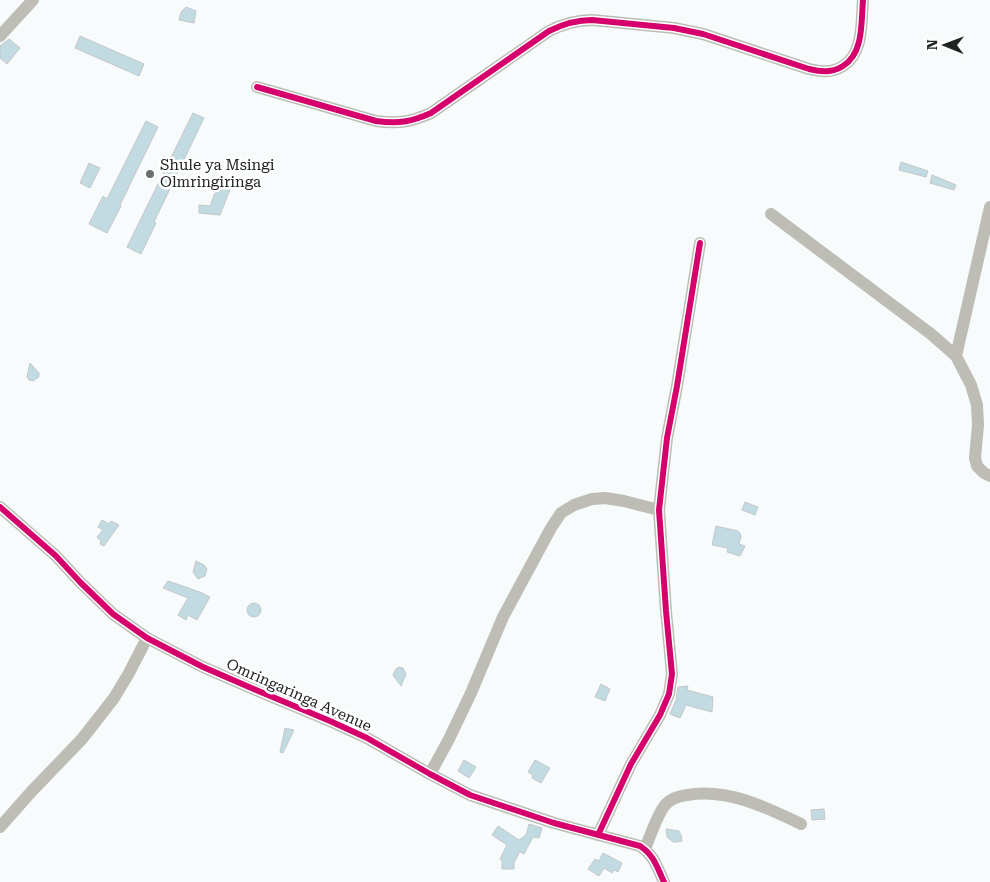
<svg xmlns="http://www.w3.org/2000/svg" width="990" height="882" font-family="'Roboto Serif',serif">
  <rect width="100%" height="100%" fill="#f7fbfc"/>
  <path fill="#c2dae2" stroke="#c4c7c8" d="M 186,7 L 196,11 L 194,23 L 179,20 L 181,12 Z
    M 80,36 L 144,64 L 139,76 L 75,48 Z
    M 9,39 L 20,48 L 7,64 L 0,58 L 0,46 Z
    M 193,113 L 204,118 L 154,222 L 156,223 L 141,254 L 127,247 Z
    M 146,121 L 158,127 L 120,205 L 121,206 L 107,233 L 89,224 L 103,196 L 107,199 Z
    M 901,162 L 928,171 L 926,177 L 899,170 Z
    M 89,163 L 100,168 L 90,188 L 80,183 Z
    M 932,175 L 956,185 L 954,190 L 930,183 Z
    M 219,182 L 231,187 L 220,215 L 199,213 L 199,205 L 210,206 Z
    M 30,363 L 39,373 L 39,377 L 33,381 L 29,380 L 27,377 Z
    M 745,502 L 758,507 L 755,515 L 742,510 Z
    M 102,520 L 109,524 L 111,521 L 119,525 L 104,546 L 100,544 L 101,541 L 97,537 L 103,530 L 98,527 Z
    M 716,526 L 738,531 L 740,533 L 741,536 L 739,544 L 745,546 L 740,556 L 727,552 L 728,548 L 712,545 Z
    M 196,561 L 204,565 L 207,569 L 205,576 L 198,579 L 193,572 Z
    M 168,581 L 200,592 L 210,597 L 197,620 L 188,615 L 186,620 L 178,615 L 188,598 L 163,588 Z
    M247 610a7 7 0 1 1 14 0a7 7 0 1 1-14 0Z
    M 399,667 L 403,668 L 406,674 L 401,686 L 393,675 L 396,669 Z
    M 601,684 L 610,689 L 605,701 L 595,697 Z
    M 688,686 L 687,690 L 713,697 L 712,712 L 686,705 L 680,718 L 670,714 L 676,700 L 678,687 Z
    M 285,728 L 294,730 L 283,753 L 280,752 Z
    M 464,760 L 476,767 L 469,778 L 458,771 Z
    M 535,760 L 550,768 L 541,783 L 532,778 L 533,775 L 528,772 Z
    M 824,809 L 825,819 L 812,820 L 811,810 Z
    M 529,824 L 542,828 L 539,838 L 533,837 L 524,854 L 520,852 L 520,851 L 514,863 L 514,869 L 502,869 L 502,860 L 500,859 L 507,845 L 492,835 L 498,826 L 519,840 L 526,835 Z
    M 666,829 L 679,831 L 681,835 L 682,841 L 676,842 L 673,842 L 667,837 Z
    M 603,853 L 622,863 L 618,872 L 614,870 L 612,873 L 604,868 L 599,876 L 588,869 L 595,859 L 599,861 Z"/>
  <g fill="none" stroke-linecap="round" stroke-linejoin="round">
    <path stroke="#bebdb5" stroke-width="12" d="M 0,36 L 33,0
      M 257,87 L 376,121 C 398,124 411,122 431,113 L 549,31 C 563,24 575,20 592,20 L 674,28 L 703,34 L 809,69 C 821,72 832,73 843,66 C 864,53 861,22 863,0
      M 771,214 L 931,334 L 956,356 L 971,385 L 977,405 L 978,425 L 975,458 L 977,466 L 984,473 L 990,476
      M 956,356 L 990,207
      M 0,507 L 56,556 L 80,582 L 113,614 L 147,638 L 203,667 L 256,690 L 330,721 L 367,738 L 430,774 L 470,795 L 554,823 L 640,846 C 654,855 657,867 664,882
      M 430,774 L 449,739 L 471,693 L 503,617 L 551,528 L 561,513 L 574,505 L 592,499 L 605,498 L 624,501 L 659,510
      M 0,827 L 31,792 L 82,739 L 114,698 L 129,673 L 147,638
      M 598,835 L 631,764 L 660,715 L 669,694 L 672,674 L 666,611 L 659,510 L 667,438 L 677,386 L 700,243
      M 645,849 C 650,837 658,812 666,804 C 672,798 679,796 687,795 C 727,788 766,807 801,824"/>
    <g stroke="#fff" stroke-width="9">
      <path id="cycleway" d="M 257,87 L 376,121 C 398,124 411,122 431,113 L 549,31 C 563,24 575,20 592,20 L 674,28 L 703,34 L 809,69 C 821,72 832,73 843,66 C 864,53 861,22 863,0
        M 0,507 L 56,556 L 80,582 L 113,614 L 147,638 L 203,667 L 256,690 L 330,721 L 367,738 L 430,774 L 470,795 L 554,823 L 640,846 C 654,855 657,867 664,882
        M 598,835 L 631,764 L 660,715 L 669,694 L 672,674 L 666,611 L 659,510 L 667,438 L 677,386 L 700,243"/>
    </g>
    <use href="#cycleway" stroke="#d6006c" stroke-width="6"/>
  </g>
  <circle fill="#6c6f70" stroke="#fff" stroke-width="2" cx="150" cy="174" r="5"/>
  <g text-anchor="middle" stroke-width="5" stroke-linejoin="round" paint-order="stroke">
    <g font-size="15" fill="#212425" stroke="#fff" text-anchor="start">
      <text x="160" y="170">Shule ya Msingi<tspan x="160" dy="17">Olmringiringa</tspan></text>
    </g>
    <g font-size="15" fill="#212425" stroke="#fff">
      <text transform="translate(299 695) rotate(24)" y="5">Omringaringa Avenue</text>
    </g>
  </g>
  <g transform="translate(945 45) rotate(271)" stroke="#ffffff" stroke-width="4" paint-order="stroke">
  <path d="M0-4L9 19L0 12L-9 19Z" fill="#212425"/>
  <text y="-8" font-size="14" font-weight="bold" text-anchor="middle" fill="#212425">N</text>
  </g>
</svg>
